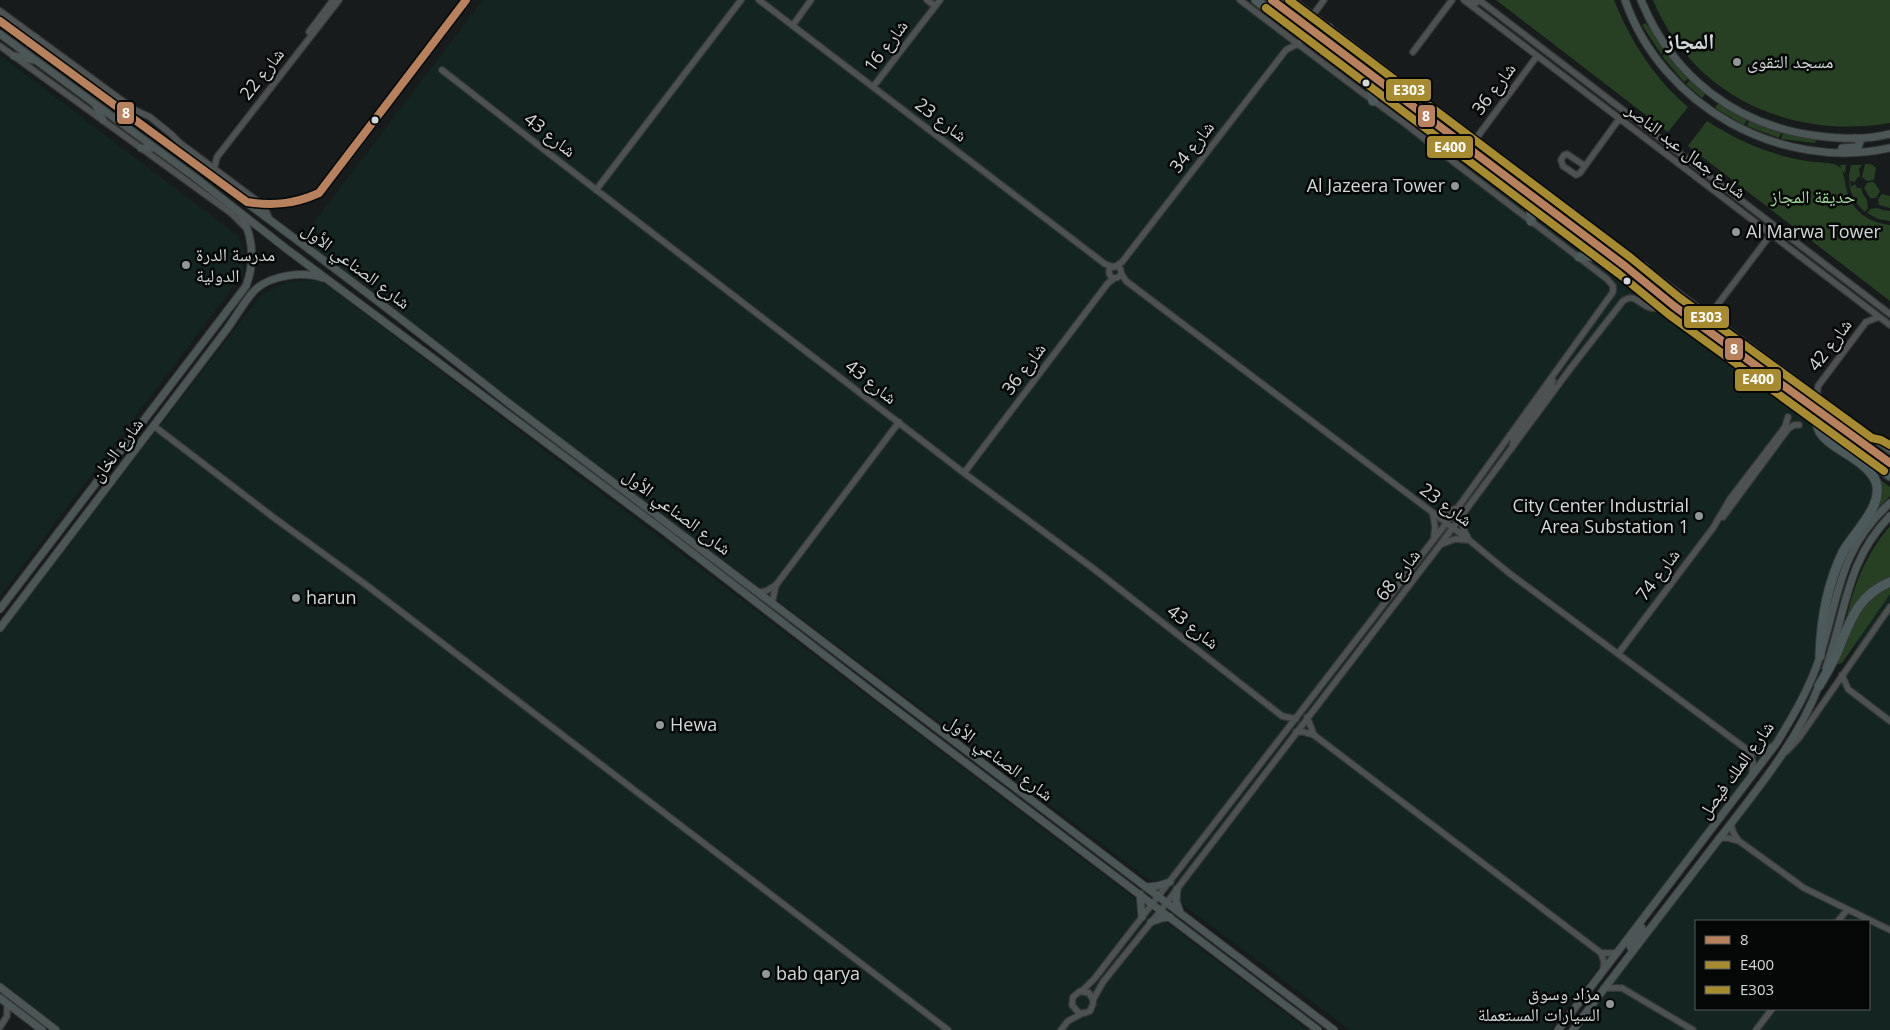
<svg xmlns="http://www.w3.org/2000/svg" width="1890" height="1030" font-family="'Open Sans','Noto Naskh Arabic',sans-serif">
  <rect width="100%" height="100%" fill="#171b1b"/>
  <path fill="#142421" fill-rule="evenodd" d="M 483,0 L 1250,0 L 1754,381 L 1825,436 L 1871,475 L 1874,494 L 1858,530 L 1849,564 L 1841,607 L 1823,685 L 1549,1030 L 1350,1030 L 299,242 Z
    M 0,55 L 238,236 L 244,252 L 243,274 L 0,596 Z
    M 315,280 L 327,285 L 1308,1030 L 57,1030 L 0,986 L 0,634 L 261,295 L 286,282 Z
    M 1890,588 L 1890,1030 L 1576,1030 L 1779,762 L 1850,662 L 1859,637 ZM 1696,921 L 1869,921 L 1869,1009 L 1696,1009 Z"/>
  <path fill="#274024" d="M 1496,0 L 1614,0 C 1631,42 1654,78 1688,107 L 1668,132 Z
    M 1653,0 L 1890,0 L 1890,123 C 1790,140 1693,96 1653,0 Z
    M 1646,23 L 1666,51 L 1661,54 L 1642,25 Z
    M 1667,52 L 1689,78 L 1684,82 L 1662,56 Z
    M 1691,79 L 1706,93 L 1702,98 L 1686,84 Z
    M 1719,102 L 1747,120 L 1744,125 L 1715,108 Z
    M 1707,121 C 1738,141 1770,155 1807,161 C 1817,163 1833,161 1841,168 L 1840,165 L 1846,165 L 1845,174 L 1842,170 C 1845,178 1845,186 1848,194 C 1854,213 1871,223 1890,225 L 1890,301 L 1688,146 Z
    M 1749,121 L 1781,133 L 1779,138 L 1747,126 Z
    M 1783,133 L 1816,140 L 1815,143 L 1781,139 Z
    M 1865,164 L 1871,164 L 1876,168 L 1874,180 L 1867,181 L 1862,177 Z
    M 1851,165 L 1862,165 L 1859,169 L 1860,176 L 1857,178 L 1855,182 L 1850,181 L 1851,187 L 1855,184 L 1857,188 L 1861,188 L 1863,194 L 1867,200 L 1868,208 L 1865,212 C 1851,200 1846,183 1851,165 Z
    M 1871,182 L 1874,182 L 1880,191 L 1876,198 L 1870,198 L 1864,188 L 1867,183 Z
    M 1882,194 L 1890,196 L 1890,208 L 1879,205 L 1878,199 Z
    M 1877,208 L 1883,210 L 1890,211 L 1890,221 L 1878,219 L 1867,213 L 1870,209 Z
    M 1874,475 L 1890,487 L 1890,496 L 1877,509 Z
    M 1890,526 L 1890,579 L 1881,584 L 1845,626 C 1852,589 1865,555 1890,526 Z
    M 1890,586 L 1890,594 L 1842,663 L 1835,665 L 1855,619 L 1869,599 Z"/>
  <g fill="none" stroke-linecap="round" stroke-linejoin="round">
    <g stroke="#353737" stroke-width="8">
      <path id="minor" d="M 759,0 L 1105,264 L 1113,267
        M 927,0 L 935,6
        M 1293,0 L 1646,269
        M 1464,0 L 1890,325
        M 1471,0 L 1476,3 L 1479,0 L 1890,314
        M 0,11 L 135,110 L 150,117 L 171,134 L 180,143 L 264,206 L 270,220
        M 1313,15 L 1324,0
        M 793,25 L 811,0
        M 309,32 L 333,0
        M 0,46 L 231,213 L 245,227
        M 1413,52 L 1452,0
        M 442,70 L 551,155 L 964,473 L 1094,569 L 1282,716 L 1296,719
        M 873,87 L 940,0
        M 1475,140 L 1537,56
        M 1585,166 L 1580,173 L 1576,175 L 1563,166 L 1561,160 L 1564,155 L 1567,154 L 1585,166 L 1619,119
        M 214,169 L 217,157 L 339,0
        M 596,190 L 741,0
        M1109 272a6 6 0 1 1 12 0a6 6 0 1 1-12 0Z
        M 1115,267 L 1122,262 L 1286,50 L 1299,43
        M 1121,273 L 1126,281 L 1469,540 L 1509,573 L 1749,751 C 1757,756 1766,750 1774,745
        M 1653,274 L 1890,451
        M 1709,316 L 1771,234
        M 1817,398 L 1818,386 L 1866,322 L 1879,317
        M 154,426 L 273,517 L 365,584 L 948,1030
        M 1512,448 L 1514,436 L 1550,388 L 1553,381
        M 964,473 L 1108,283 L 1115,278
        M 1433,514 L 1445,513 L 1457,508
        M 1433,514 L 1435,527 L 1434,536
        M 1464,514 L 1463,528 L 1468,538
        M 1723,517 L 1788,429 L 1794,425 L 1799,425
        M 1442,544 L 1455,539 L 1467,540
        M 759,592 L 766,591 L 776,585 L 899,422
        M 772,603 L 776,585
        M 1618,654 L 1713,528 L 1730,499 L 1785,427 L 1788,417
        M 1842,675 L 1848,689 L 1890,721
        M 1307,717 L 1314,735
        M 1296,732 L 1304,732 L 1314,735 L 1601,953 L 1617,953
        M 1749,751 L 1753,762 L 1752,776
        M 1787,751 L 1799,738 L 1890,607
        M 1731,824 L 1733,832 L 1738,840
        M 1719,838 L 1728,838 L 1739,841 L 1804,888 L 1890,930
        M 1838,921 L 1847,910
        M 1601,953 L 1604,962 L 1603,970
        M 1604,988 L 1622,988 L 1693,1030
        M 1082,991 L 1095,978 L 1451,517 L 1613,292 L 1613,286 L 1607,279 L 1455,163 L 1407,125 L 1360,91 L 1240,0
        M 1093,1000 L 1089,993 L 1080,991 L 1073,997 L 1072,1005 L 1079,1013 L 1085,1013 L 1090,1011 L 1093,1004 L 1093,1000 L 1103,982 L 1161,910 L 1440,545 L 1570,369 L 1623,301 C 1634,293 1638,303 1648,307 C 1653,310 1659,307 1664,307
        M 0,1027 L 7,1016 L 7,1004
        M 1061,1030 L 1068,1021 L 1083,1013
        M 1756,1030 L 1772,1009"/>
    </g>
    <g stroke="#353737" stroke-width="9">
      <path id="major" d="M 1625,0 C 1662,106 1780,172 1890,148
        M 1641,0 C 1672,76 1736,126 1818,136 C 1842,139 1867,140 1890,134
        M 0,21 C 170,146 341,270 506,401 L 1334,1030
        M 0,34 L 196,178 L 288,250 L 664,531 L 875,694 L 1318,1030
        M 22,36 L 36,38
        M 14,56 L 34,60
        M 96,106 L 103,120
        M 141,148 L 153,148
        M 1842,148 L 1858,147 L 1860,142 L 1855,138
        M 0,609 L 246,286 C 255,262 253,237 241,214
        M 0,628 L 224,333 C 233,322 246,298 256,289 C 272,275 303,271 323,278
        M 1826,668 C 1846,612 1846,561 1890,516
        M 1146,887 L 1157,886 L 1170,882
        M 1177,889 L 1176,901 L 1180,912
        M 1140,894 L 1142,917
        M 1151,922 L 1162,918 L 1170,917
        M 1634,948 L 1631,948 L 1630,946 L 1642,928 L 1639,924
        M 0,987 L 56,1030
        M 0,998 L 42,1030
        M 1558,1030 L 1776,744 C 1793,716 1810,688 1820,656 C 1839,596 1839,549 1890,503
        M 1573,1030 C 1621,966 1670,903 1719,839 C 1756,791 1798,741 1820,683"/>
    </g>
    <g stroke="#353737" stroke-width="11">
      <path id="highway" d="M 1256,0 L 1890,476
        M 1272,0 L 1625,266 L 1674,306 L 1890,463
        M 1275,2 L 1289,0
        M 1329,28 L 1330,39 L 1334,46
        M 1371,87 L 1373,101
        M 1531,207 L 1531,221
        M 1579,257 L 1596,256
        M 1644,267 L 1667,295
        M 1714,319 L 1716,327 L 1725,336
        M 1816,421 C 1817,424 1818,428 1820,432 C 1830,449 1868,460 1876,482 C 1884,506 1854,532 1843,552 C 1827,585 1821,620 1820,656
        M 1819,686 C 1825,676 1831,665 1836,655 C 1850,623 1855,597 1890,582"/>
    </g>
    <use href="#minor" stroke="#4d5151" stroke-width="5.5"/>
    <use href="#major" stroke="#4d5656" stroke-width="7"/>
    <use href="#highway" stroke="#4d5a5b" stroke-width="9"/>
    <g stroke="#040706" stroke-width="11">
      <path id="bus-1" d="M 1272,0 L 1625,266 L 1674,306 L 1890,463
        M 0,21 L 247,202 C 273,206 295,204 319,193 L 466,0"/>
    </g>
    <g stroke="#040706" stroke-width="11">
      <path id="bus-2" d="M 1266,8 L 1619,274 L 1668,314 L 1884,471"/>
    </g>
    <g stroke="#040706" stroke-width="11">
      <path id="bus-3" d="M 1289,0 L 1631,258 L 1680,298 L 1872,438 L 1881,440 L 1890,445"/>
    </g>
    <use href="#bus-1" stroke="#b6815c" stroke-width="8"/>
    <use href="#bus-2" stroke="#a78b30" stroke-width="8"/>
    <use href="#bus-3" stroke="#a78b30" stroke-width="8"/>
  </g>
  <g fill="#919696" stroke="#040706" stroke-width="2">
    <circle cx="1737" cy="62" r="5"/>
    <circle cx="1455" cy="186" r="5"/>
    <circle cx="1736" cy="232" r="5"/>
    <circle cx="186" cy="265" r="5"/>
    <circle cx="1699" cy="516" r="5"/>
    <circle cx="296" cy="598" r="5"/>
    <circle cx="660" cy="725" r="5"/>
    <circle cx="766" cy="974" r="5"/>
    <circle cx="1610" cy="1004" r="5"/>
  </g>
  <g fill="#d3d9d8" stroke="#040706" stroke-width="2">
    <circle cx="1366" cy="83" r="4.5"/>
    <circle cx="375" cy="120" r="4.5"/>
    <circle cx="1627" cy="281" r="4.5"/>
  </g>
  <g text-anchor="middle" stroke-width="5" stroke-linejoin="round" paint-order="stroke">
    <g font-size="18" fill="#d3d9d8" stroke="#040706">
      <text transform="translate(886 46) rotate(-53)" y="6">شارع 16</text>
      <text transform="translate(262 74) rotate(-52)" y="6">شارع 22</text>
      <text transform="translate(1494 89) rotate(-53)" y="6">شارع 36</text>
      <text transform="translate(941 120) rotate(37)" y="6">شارع 23</text>
      <text transform="translate(550 135) rotate(38)" y="6">شارع 43</text>
      <text transform="translate(1192 147) rotate(-52)" y="6">شارع 34</text>
      <text transform="translate(1686 151) rotate(37)" y="6">شارع جمال عبد الناصر</text>
      <text transform="translate(356 266) rotate(37)" y="6">شارع الصناعي الأول</text>
      <text transform="translate(1830 345) rotate(-53)" y="6">شارع 42</text>
      <text transform="translate(1024 369) rotate(-53)" y="6">شارع 36</text>
      <text transform="translate(871 382) rotate(38)" y="6">شارع 43</text>
      <text transform="translate(117 450) rotate(-53)" y="6">شارع الخان</text>
      <text transform="translate(1446 505) rotate(36)" y="6">شارع 23</text>
      <text transform="translate(677 512) rotate(37)" y="6">شارع الصناعي الأول</text>
      <text transform="translate(1398 575) rotate(-52)" y="6">شارع 68</text>
      <text transform="translate(1658 575) rotate(-53)" y="6">شارع 74</text>
      <text transform="translate(1193 627) rotate(38)" y="6">شارع 43</text>
      <text transform="translate(999 758) rotate(37)" y="6">شارع الصناعي الأول</text>
      <text transform="translate(1736 770) rotate(-54)" y="6">شارع الملك فيصل</text>
    </g>
    <g font-size="18" fill="#d3d9d8" stroke="#040706" text-anchor="start">
      <text x="1747" y="68">مسجد التقوى</text>
      <text x="1445" y="192" text-anchor="end">Al Jazeera Tower</text>
      <text x="1746" y="238">Al Marwa Tower</text>
      <text x="196" y="261">مدرسة الدرة<tspan x="196" dy="21">الدولية</tspan></text>
      <text x="1689" y="512" text-anchor="end">City Center Industrial<tspan x="1689" dy="21">Area Substation 1</tspan></text>
      <text x="306" y="604">harun</text>
      <text x="670" y="731">Hewa</text>
      <text x="776" y="980">bab qarya</text>
      <text x="1600" y="1000" text-anchor="end">مزاد وسوق<tspan x="1600" dy="21">السيارات المستعملة</tspan></text>
    </g>
    <g font-size="18" fill="#a4dc9b" stroke="#040706">
      <text x="1813" y="203">حديقة المجاز</text>
    </g>
    <g font-size="22" font-weight="bold" fill="#d3d9d8" stroke="#040706">
      <text x="1690" y="49">المجاز</text>
    </g>
  </g>
  <g stroke="#040706" stroke-width="2">
    <rect x="1385" y="78" width="47" height="24" rx="5" fill="#a78b30"/>
    <rect x="116" y="101" width="19" height="24" rx="5" fill="#b6815c"/>
    <rect x="1417" y="104" width="19" height="24" rx="5" fill="#b6815c"/>
    <rect x="1426" y="135" width="48" height="24" rx="5" fill="#a78b30"/>
    <rect x="1683" y="305" width="47" height="24" rx="5" fill="#a78b30"/>
    <rect x="1724" y="337" width="20" height="24" rx="5" fill="#b6815c"/>
    <rect x="1734" y="368" width="48" height="24" rx="5" fill="#a78b30"/>
  </g>
  <g font-size="14" text-anchor="middle" font-weight="bold" fill="#fff">
    <text x="1409" y="95">E303</text>
    <text x="126" y="118">8</text>
    <text x="1426" y="121">8</text>
    <text x="1450" y="152">E400</text>
    <text x="1706" y="322">E303</text>
    <text x="1734" y="354">8</text>
    <text x="1758" y="384">E400</text>
  </g>
  <rect x="1695" y="920" width="175" height="90" fill="#040706" stroke="#575b5a"/>
  <rect x="1705" y="936" width="25" height="8" fill="#b6815c" stroke="#575b5a"/>
  <text x="1740" y="945" font-size="15" fill="#d3d9d8">8</text>
  <rect x="1705" y="961" width="25" height="8" fill="#a78b30" stroke="#575b5a"/>
  <text x="1740" y="970" font-size="15" fill="#d3d9d8">E400</text>
  <rect x="1705" y="986" width="25" height="8" fill="#a78b30" stroke="#575b5a"/>
  <text x="1740" y="995" font-size="15" fill="#d3d9d8">E303</text>
</svg>
